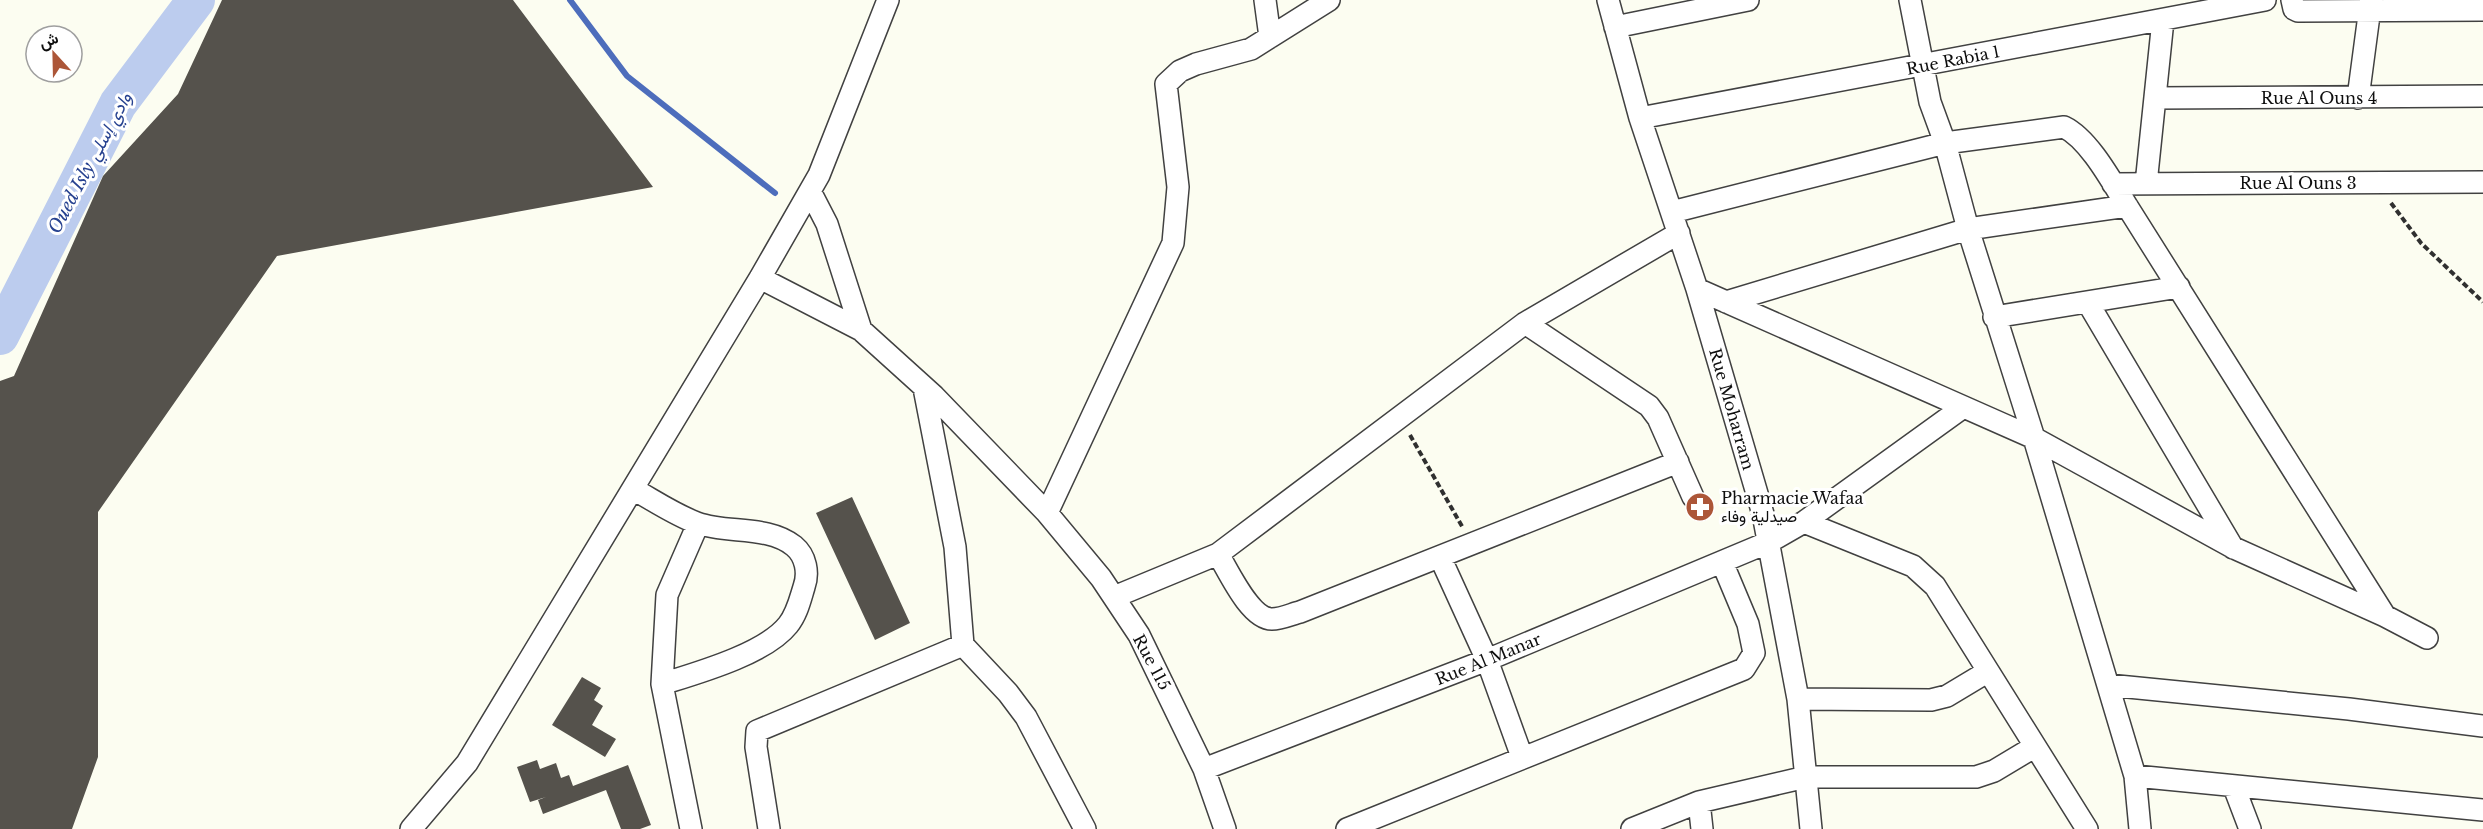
<svg xmlns="http://www.w3.org/2000/svg" width="2483" height="829" font-family="'Libre Baskerville',Vazirmatn,serif">
  <rect width="100%" height="100%" fill="#fcfdf1"/>
  <g fill="none" stroke-linecap="round" stroke-linejoin="round">
    <path stroke="#4d6dbc" stroke-width="6" d="M 570,0 L 627,76 L 775,193"/>
    <path stroke="#bcccee" stroke-width="38" d="M 0,336 L 118,104 L 196,0"/>
  </g>
  <path fill="#55524c" d="M 222,0 L 513,0 L 653,187 L 277,256 L 98,512 L 98,757 L 72,829 L 0,829 L 0,381 L 14,376 L 103,176 L 178,94 Z
    M 852,497 L 910,623 L 875,640 L 816,513 Z
    M 582,677 L 601,688 L 594,700 L 603,706 L 592,725 L 616,739 L 605,757 L 552,725 Z
    M 537,760 L 540,769 L 556,763 L 561,778 L 569,775 L 573,786 L 628,765 L 651,825 L 640,829 L 621,829 L 606,790 L 543,814 L 538,800 L 546,797 L 530,802 L 517,767 Z"/>
  <g fill="none" stroke-linecap="round" stroke-linejoin="round">
    <g stroke="#414141" stroke-width="24">
      <path id="minor" d="M 1265,0 L 1270,37
        M 1608,0 L 1640,118 L 1697,289 L 1763,514 L 1798,699 L 1811,829
        M 1910,0 L 1930,102 L 1945,143 L 1968,229 L 2034,438 L 2135,776 L 2140,829
        M 2292,0 L 2294,9 L 2298,11 L 2483,10
        M 1615,27 L 1748,0
        M 2155,98 L 2483,96
        M 2358,98 L 2371,0
        M 1640,118 L 2265,0
        M 2113,184 L 2483,182
        M 2146,184 L 2163,20
        M 810,191 L 827,224 L 861,330
        M 1672,212 L 1945,143 L 2064,127 C 2089,139 2112,182 2127,206 L 2385,616
        M 760,278 L 861,330 L 934,396 L 1047,513 L 1101,578 L 1139,635 L 1204,769 L 1225,829
        M 1697,289 L 2034,438 L 2234,548 L 2385,616 L 2427,638
        M 1726,302 L 1968,229 L 2127,206
        M 2088,303 L 2233,548
        M 1994,317 L 2179,287
        M 1525,323 L 1649,406 L 1658,418 L 1693,497
        M 924,388 L 955,547 L 963,645 L 1008,693 L 1026,717 L 1085,829
        M 633,489 C 653,500 675,515 697,523 C 727,534 768,525 794,546 C 806,556 809,573 804,587 C 800,600 797,614 788,625 C 765,654 697,673 662,684
        M 1047,513 L 1173,243 L 1178,187 L 1166,84 L 1180,71 L 1196,64 L 1251,49 L 1329,0
        M 1804,522 L 1913,566 L 1935,586 L 2087,829
        M 1218,554 C 1229,572 1250,619 1272,619 C 1281,619 1292,614 1300,612 L 1678,462
        M 1440,557 L 1487,660 L 1522,757
        M 1114,597 L 1218,554 L 1525,323 L 1679,233
        M 2108,685 L 2349,709 L 2483,726
        M 1798,699 L 1931,700 L 1947,696 L 1987,672
        M 1204,769 L 1487,660 L 1769,542 L 1804,522 L 1962,408
        M 2135,776 L 2483,810
        M 2234,787 L 2250,829
        M 1699,802 L 1702,829
        M 411,829 L 467,763 L 760,278 L 819,175 L 888,0
        M 691,829 L 662,684 L 667,595 L 698,524
        M 769,829 L 756,747 L 757,731 L 963,645
        M 1347,829 L 1744,669 L 1754,653 L 1748,624 L 1722,562
        M 1632,829 L 1699,802 L 1806,777 L 1976,777 L 1994,771 L 2034,747"/>
    </g>
    <path stroke="#303030" stroke-width="4" stroke-dasharray="6 3" stroke-linecap="butt" d="M 2391,203 L 2421,243 L 2483,302
      M 1410,435 L 1463,528"/>
    <use href="#minor" stroke="#fff" stroke-width="21"/>
  </g>
  <defs>
    <g id="pharmacy-disc" transform="scale(1.5)"><circle r="9.5" fill="#ac5638" stroke="#fff"/><path d="M-2-6h4v4h4v4h-4v4h-4v-4h-4v-4h4Z" fill="#fff"/></g>
  </defs>
  <g fill-rule="evenodd">
    <use href="#pharmacy-disc" x="1700" y="507"/>
  </g>
  <g text-anchor="middle" stroke-width="6" stroke-linejoin="round" paint-order="stroke">
    <g font-size="16" fill="#0e0e0e" stroke="#fff">
      <text transform="translate(1953 60) rotate(-11)" y="6">Rue Rabia 1</text>
      <text x="2319" y="104">Rue Al Ouns 4</text>
      <text x="2298" y="189">Rue Al Ouns 3</text>
      <text transform="translate(1732 409) rotate(74)" y="6">Rue Moharram</text>
      <text transform="translate(1488 659) rotate(-22)" y="6">Rue Al Manar</text>
      <text transform="translate(1152 662) rotate(62)" y="6">Rue 115</text>
    </g>
    <g font-size="16" fill="#0e0e0e" stroke="#fff" text-anchor="start">
      <text x="1721" y="504">Pharmacie Wafaa<tspan x="1721" dy="18">صيدلية وفاء</tspan></text>
    </g>
    <g font-size="18" font-style="italic" fill="#274290" stroke="#fff">
      <text transform="translate(90 163) rotate(-62)" y="6">Oued Isly وادي إسلي</text>
    </g>
  </g>
  <g transform="translate(54 54) rotate(338)"><circle r="28" fill="#ffffff" stroke="#9f9f9f" stroke-width="1.5"/>
  <path d="M0-4.5L10 22L0 15L-10 22Z" fill="#ac5638"/>
  <text y="-9" font-size="16" font-weight="bold" text-anchor="middle" fill="#0e0e0e">ش</text>
  </g>
</svg>
